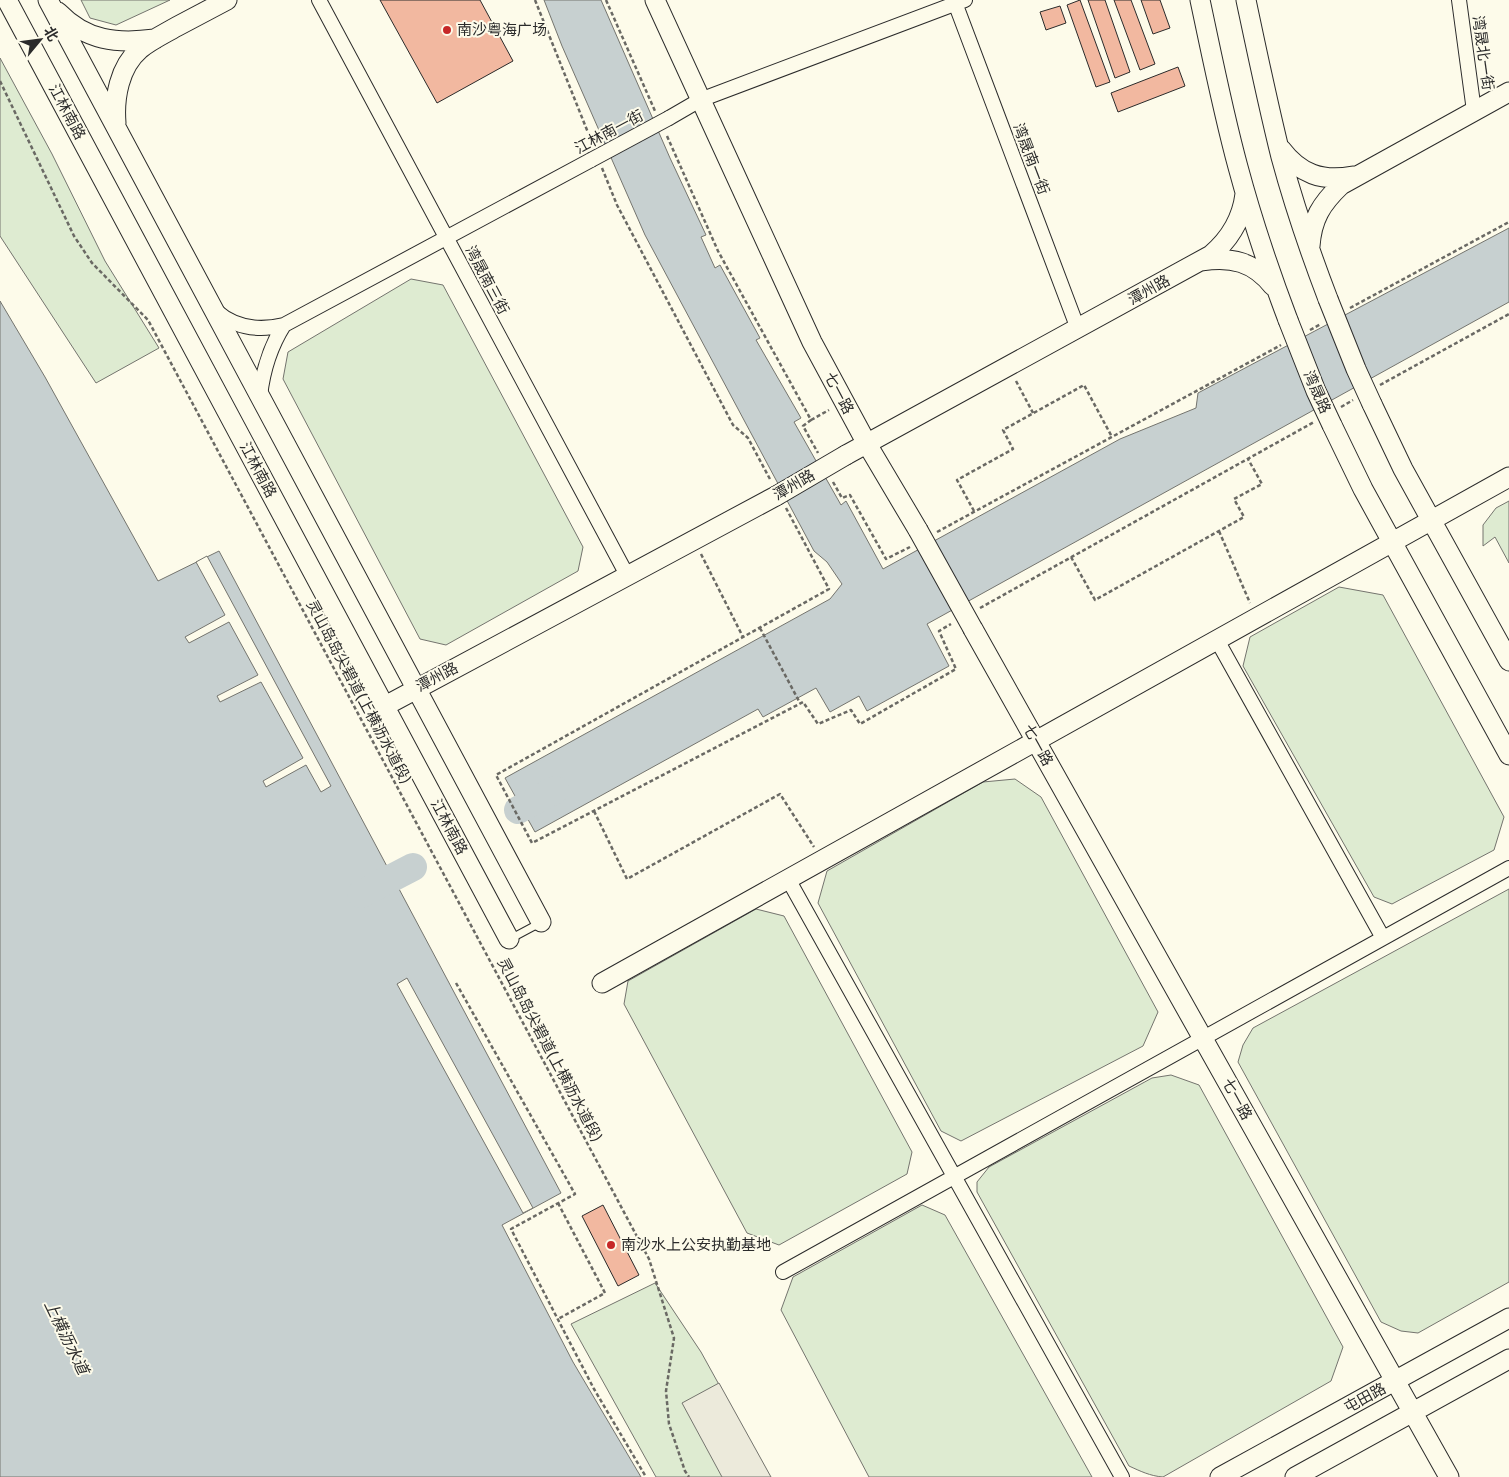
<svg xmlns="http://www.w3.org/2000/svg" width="1509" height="1477" font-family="Inter,'Noto Sans SC',sans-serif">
  <rect width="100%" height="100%" fill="#fdfbea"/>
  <path fill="#deebd1" stroke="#74746e" d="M 81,0 L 170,0 L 116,25 L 90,18 Z
    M 0,58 L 52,154 L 105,261 L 159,348 L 96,383 L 0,236 Z
    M 411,279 L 443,285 L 583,547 L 578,571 L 446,645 L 420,639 L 283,379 L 288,352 Z
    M 1509,501 L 1509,563 L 1495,537 L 1483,546 L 1483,525 L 1496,508 Z
    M 1339,587 L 1383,595 L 1504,817 L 1494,850 L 1392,904 L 1374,897 L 1243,666 L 1250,637 Z
    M 1015,779 L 1041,797 L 1158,1012 L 1143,1046 L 961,1141 L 941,1131 L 818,903 L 827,871 L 983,782 Z
    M 1509,889 L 1509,1282 L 1418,1333 L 1401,1331 L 1381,1322 L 1238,1062 L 1243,1045 L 1253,1028 Z
    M 756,909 L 784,916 L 912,1152 L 907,1174 L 779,1245 L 747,1233 L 624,1004 L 628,981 Z
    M 1171,1075 L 1199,1085 L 1343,1347 L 1331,1381 L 1163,1477 C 1150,1476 1140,1471 1129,1466 L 977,1192 L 977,1182 L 989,1167 L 1152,1078 Z
    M 922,1205 L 945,1215 L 1092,1477 L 869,1477 L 781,1310 L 793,1277 Z
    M 655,1283 L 701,1352 L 770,1477 L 656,1477 L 571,1324 Z"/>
  <path fill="#eceadb" stroke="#74746e" d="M 719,1383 L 771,1477 L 722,1477 L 682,1403 Z"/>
  <path fill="#c7d0d0" stroke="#74746e" d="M 544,0 L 601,0 L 670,158 L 706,235 L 701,237 L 715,268 L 720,265 L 760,338 L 756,340 L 801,418 L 794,422 L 841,505 L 846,501 L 883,569 L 1120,439 L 1196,408 L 1198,393 L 1509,228 L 1509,302 L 927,624 L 949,666 L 867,711 L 859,696 L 830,712 L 816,688 L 763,717 L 758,709 L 535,832 L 505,778 L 830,599 L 842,584 L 827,562 L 814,551 L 645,235 L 562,46 Z
    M 0,301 L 45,377 L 158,581 L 219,551 L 561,1193 L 502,1225 L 573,1362 L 641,1477 L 0,1477 Z"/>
  <path fill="#fdfbea" stroke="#74746e" d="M 207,556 L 331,786 L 321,792 L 306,765 L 266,787 L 263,781 L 303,758 L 261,682 L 220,702 L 217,696 L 258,675 L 229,622 L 189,643 L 185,637 L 225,615 L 196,562 Z
    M 407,978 L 533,1208 L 523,1213 L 397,984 Z"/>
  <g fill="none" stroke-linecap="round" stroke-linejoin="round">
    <path stroke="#c7d0d0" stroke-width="28" d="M 518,810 L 555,790
      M 361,894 L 413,867"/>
  </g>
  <path fill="#f2b8a0" stroke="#2b2b2b" d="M 380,0 L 480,0 L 513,61 L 437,103 Z
    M 1080,0 L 1110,82 L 1096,87 L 1067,5 Z
    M 1088,0 L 1105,0 L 1130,72 L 1115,78 Z
    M 1114,0 L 1131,0 L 1155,64 L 1140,70 Z
    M 1141,0 L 1160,0 L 1170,28 L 1153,34 Z
    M 1060,6 L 1066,23 L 1046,30 L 1040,12 Z
    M 1178,67 L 1185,86 L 1118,112 L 1111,93 Z
    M 603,1205 L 639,1275 L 618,1286 L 582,1216 Z"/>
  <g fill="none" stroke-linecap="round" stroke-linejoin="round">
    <g stroke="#2b2b2b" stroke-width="9">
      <path id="lane" d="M 510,939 L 540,923"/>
    </g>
    <g stroke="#2b2b2b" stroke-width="16">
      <path id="street" d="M 319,0 L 627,575
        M 954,0 L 1078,329
        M 1459,0 L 1474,111
        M 669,118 L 700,100 L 965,0
        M 216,311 C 235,328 259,331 284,325 L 591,160
        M 260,396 C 263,370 270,347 284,325
        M 1217,640 L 1383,938
        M 788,879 L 1122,1477
        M 783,1272 L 1509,868"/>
    </g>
    <g stroke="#2b2b2b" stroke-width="21">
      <path id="secondary" d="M 7,0 L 509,939
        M 48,0 L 541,922
        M 655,0 L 812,342 L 867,444 L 918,530
        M 1200,0 C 1212,56 1223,112 1238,167 C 1252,219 1269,270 1288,320
        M 1246,0 C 1257,52 1268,105 1281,157 C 1294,205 1310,252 1328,299
        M 58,12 C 86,41 117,44 155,39
        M 116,123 C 114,98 119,67 140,49 C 151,40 164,34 176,27 C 193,18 210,9 227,0
        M 1281,149 C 1300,174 1322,182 1353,176
        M 1310,246 C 1312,219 1321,204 1341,185 L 1509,92
        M 1202,261 C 1231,256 1254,262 1273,286
        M 1372,404 L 1403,469 L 1509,661
        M 1332,425 L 1363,489 L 1509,755
        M 846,455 L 1211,255 C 1231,238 1242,219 1245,194
        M 973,629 L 1449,1477
        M 385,706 L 776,496
        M 602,983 L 1509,477
        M 1220,1477 L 1509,1318
        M 1295,1477 L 1509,1359"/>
    </g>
    <path stroke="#6a6964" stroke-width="2.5" stroke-dasharray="4 2.5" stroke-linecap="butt" d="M 535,0 L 593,145
      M 606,0 L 655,111
      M 0,81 L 74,236 L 92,263 L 148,320 L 649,1259 L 674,1338 L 666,1391 L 669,1424 L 685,1471 L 689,1477
      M 667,136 L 718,251 L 811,420 L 803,426 L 818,453
      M 602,168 L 617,205 L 733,425 L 748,438 L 771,481
      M 1350,308 L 1509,222
      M 1310,330 L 1321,324
      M 1016,381 L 1033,413
      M 1380,385 L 1509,314
      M 1341,407 L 1353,400
      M 811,420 L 829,410
      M 833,482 L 842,498 L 850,495 L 886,559 L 910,547
      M 786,508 L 829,589 L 496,775 L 532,843 L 803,702 L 818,724 L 851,710 L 860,724 L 956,669 L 939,631 L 951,624
      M 974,511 L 957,480 L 1013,449 L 1003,430 L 1084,385 L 1112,437
      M 1219,531 L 1250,603
      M 937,532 L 1281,345
      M 701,554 L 743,637
      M 1071,557 L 1095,600 L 1244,517 L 1234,499 L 1262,484 L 1248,459
      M 980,608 L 1314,422
      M 760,628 L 800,703
      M 594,811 L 627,879 L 780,794 L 814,847
      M 456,983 L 575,1194 L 511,1229 L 594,1389 L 646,1477
      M 558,1203 L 605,1293 L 558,1319"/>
    <use href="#lane" stroke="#fdfbea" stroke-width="7"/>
    <use href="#street" stroke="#fdfbea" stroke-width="14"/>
    <use href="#secondary" stroke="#fdfbea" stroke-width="19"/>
    <g stroke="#2b2b2b" stroke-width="16" stroke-linecap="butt">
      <path id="street-bridge" d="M 591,160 L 669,118"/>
    </g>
    <g stroke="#2b2b2b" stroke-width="21" stroke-linecap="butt">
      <path id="secondary-bridge" d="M 1328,299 L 1356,369 L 1372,404
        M 1288,320 L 1316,391 L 1332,425
        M 776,496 L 846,455
        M 918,530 L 973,629"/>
    </g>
    <use href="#street-bridge" stroke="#fdfbea" stroke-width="14"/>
    <use href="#secondary-bridge" stroke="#fdfbea" stroke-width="19"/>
  </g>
  <g fill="#c62828" stroke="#fdfbea" stroke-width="2">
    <circle cx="447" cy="30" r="5"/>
    <circle cx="611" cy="1245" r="5"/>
  </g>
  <g text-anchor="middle" stroke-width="4" stroke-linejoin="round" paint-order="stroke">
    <g font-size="15" fill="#2b2b2b" stroke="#fdfbea" text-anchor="start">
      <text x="457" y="35">南沙粤海广场</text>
      <text x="621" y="1250">南沙水上公安执勤基地</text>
    </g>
    <g font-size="15" fill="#2b2b2b" stroke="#fdfbea">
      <text transform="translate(1483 53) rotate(82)" y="5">湾晟北一街</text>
      <text transform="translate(67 112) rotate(62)" y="5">江林南路</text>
      <text transform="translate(609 132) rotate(-28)" y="5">江林南一街</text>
      <text transform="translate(1031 159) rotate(69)" y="5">湾晟南一街</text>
      <text transform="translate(487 280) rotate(62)" y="5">湾晟南三街</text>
      <text transform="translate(1149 290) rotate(-29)" y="5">潭州路</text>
      <text transform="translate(1317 392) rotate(66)" y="5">湾晟路</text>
      <text transform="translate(839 393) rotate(62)" y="5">七一路</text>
      <text transform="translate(258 470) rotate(62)" y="5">江林南路</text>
      <text transform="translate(794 485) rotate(-30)" y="5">潭州路</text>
      <text transform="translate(437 677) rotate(-28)" y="5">潭州路</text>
      <text transform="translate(359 692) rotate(62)" y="5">灵山岛岛尖碧道(上横沥水道段)</text>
      <text transform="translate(1038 745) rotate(61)" y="5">七一路</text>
      <text transform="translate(449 827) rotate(62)" y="5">江林南路</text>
      <text transform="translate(550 1050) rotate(62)" y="5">灵山岛岛尖碧道(上横沥水道段)</text>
      <text transform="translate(1237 1099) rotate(61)" y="5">七一路</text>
      <text transform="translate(1365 1398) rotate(-29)" y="5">屯田路</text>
    </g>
    <g font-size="16" font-style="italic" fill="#2b2b2b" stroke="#fdfbea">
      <text transform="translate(67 1337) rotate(64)" y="6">上横沥水道</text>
    </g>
  </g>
  <g transform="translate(40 40) rotate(61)" stroke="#fdfbea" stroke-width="4" paint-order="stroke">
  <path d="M0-4L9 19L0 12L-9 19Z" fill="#2b2b2b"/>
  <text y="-8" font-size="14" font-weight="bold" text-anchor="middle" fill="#2b2b2b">北</text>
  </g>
</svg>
